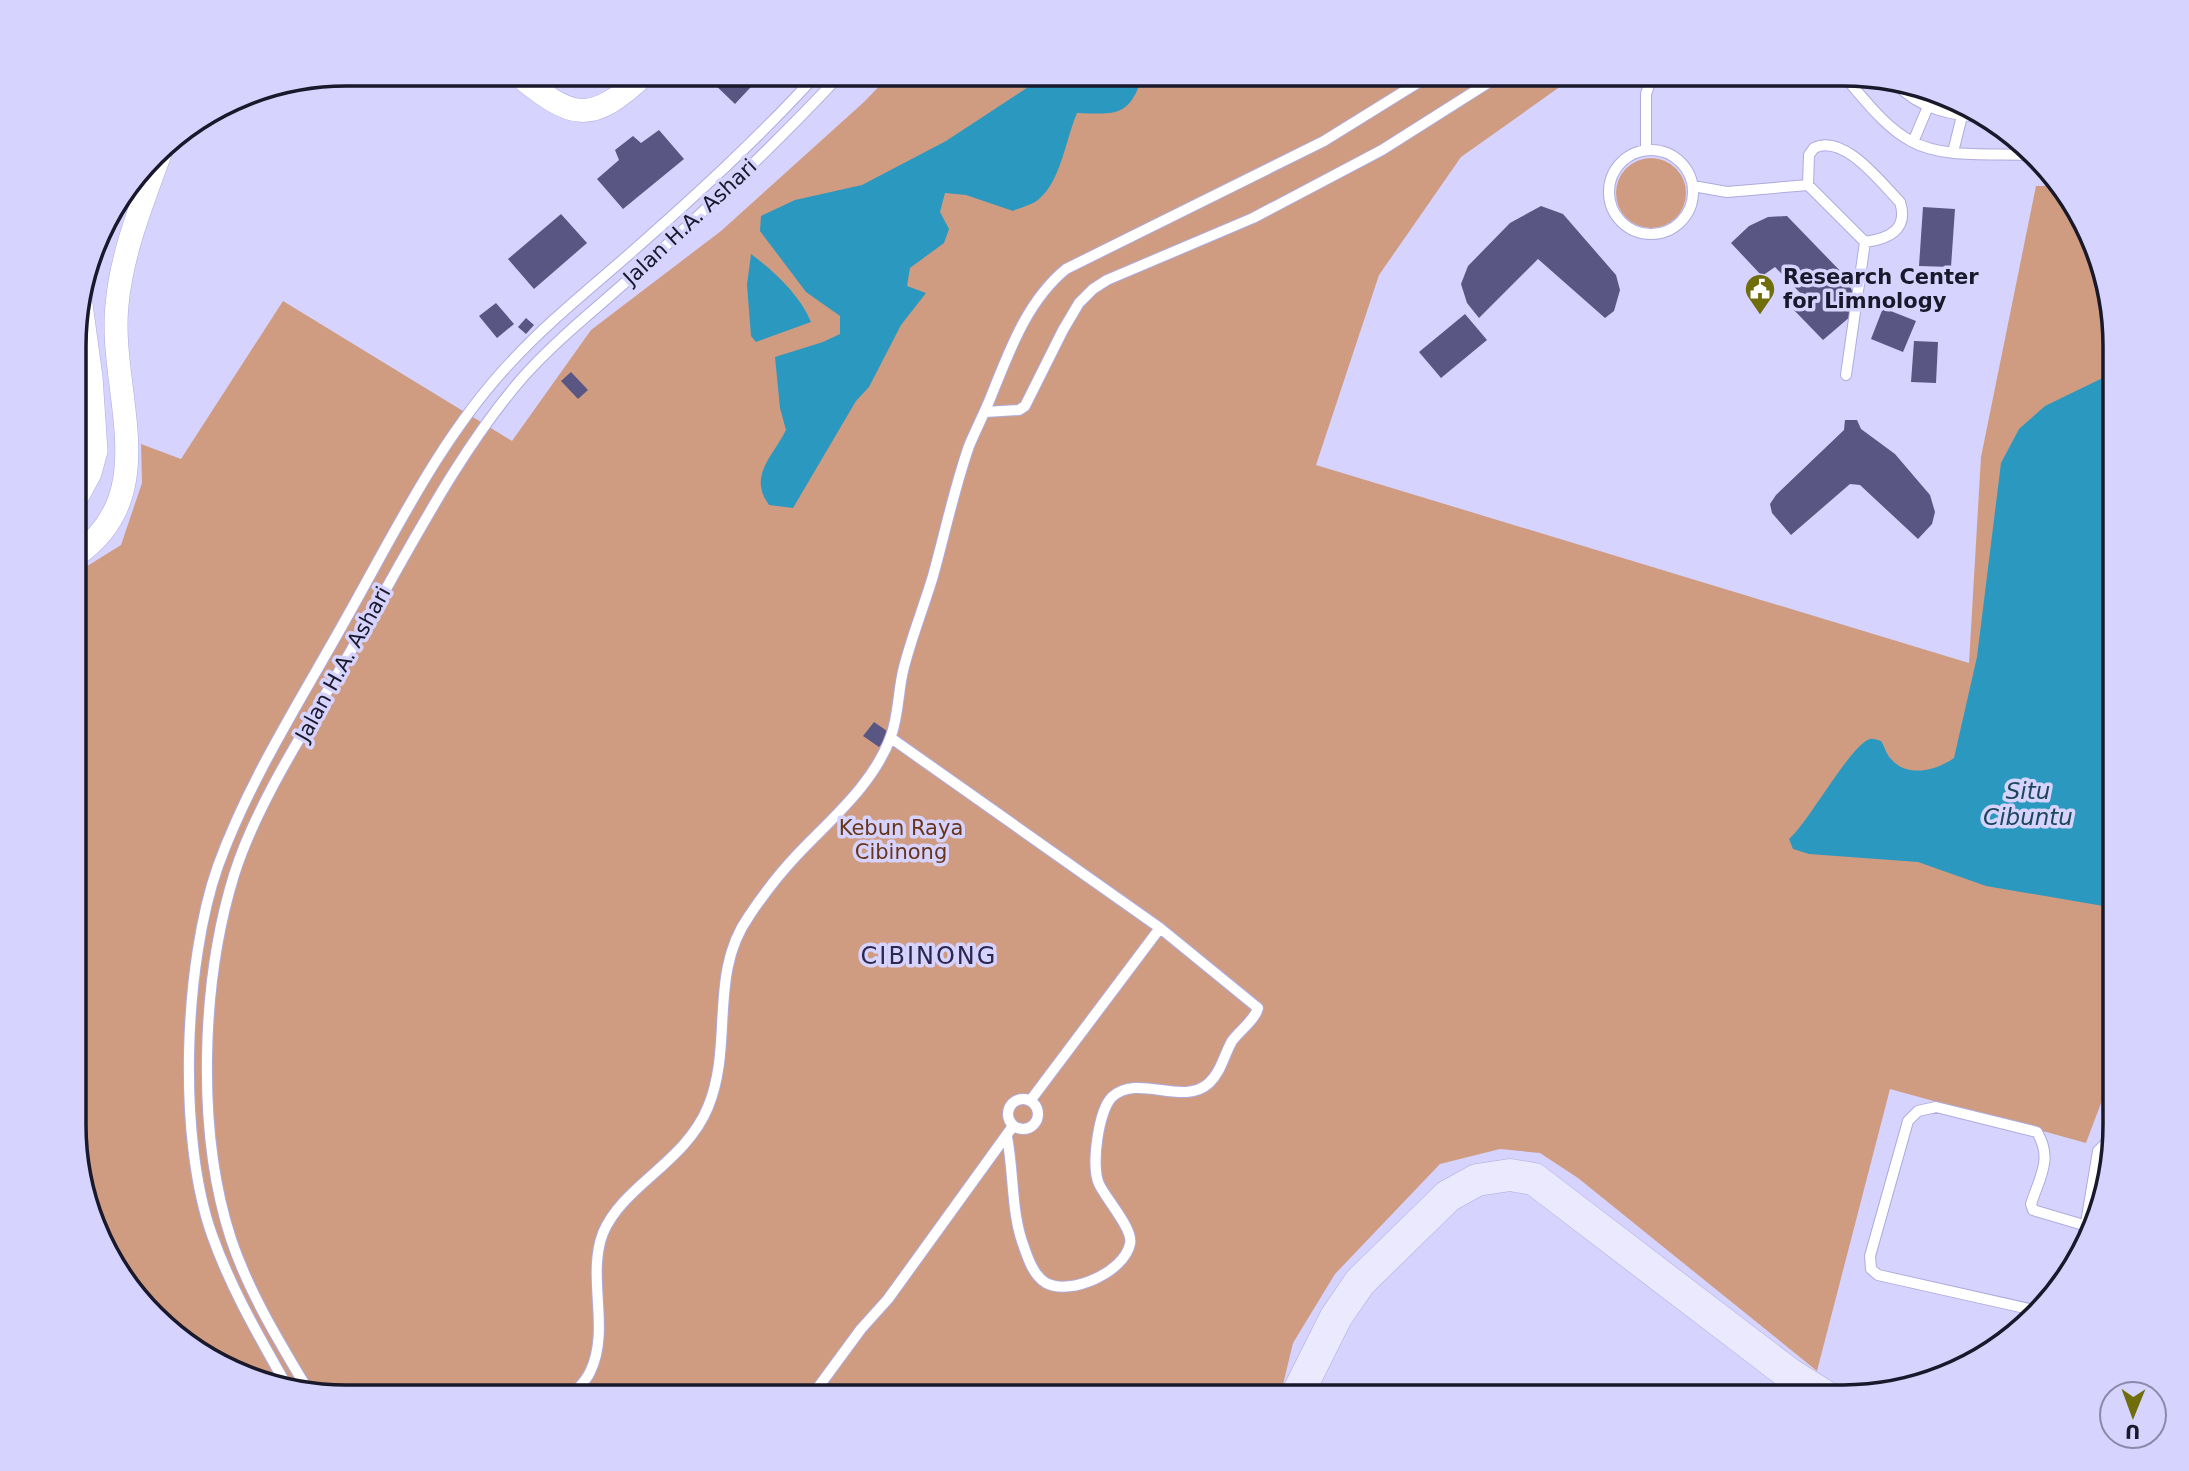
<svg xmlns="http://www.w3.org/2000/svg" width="2189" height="1471" font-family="'DejaVu Sans',sans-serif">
  <rect width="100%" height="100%" fill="#d6d3fe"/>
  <path fill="#cf9c82" d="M 891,74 L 1578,74 L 1461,157 L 1379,275 L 1316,465 L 1969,663 L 1981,457 L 2036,186 L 2057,186 L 2079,210 L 2115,328 L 2115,1066 L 2086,1143 L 1890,1089 L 1817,1371 L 1578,1178 L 1540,1153 L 1500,1149 L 1440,1164 L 1335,1274 L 1293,1343 L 1280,1397 L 345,1397 L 259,1383 L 194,1351 L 110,1262 L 76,1160 L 76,573 L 121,545 L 142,483 L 141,444 L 181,459 L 283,301 L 512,441 L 591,330 L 721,231 L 864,102 Z
    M1616 193a35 35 0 1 1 70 0a35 35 0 1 1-70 0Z"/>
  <path fill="#2b98bf" d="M 1048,74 L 1136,74 L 1141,80 C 1129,118 1112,114 1077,113 C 1066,138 1061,181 1039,199 C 1033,205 1021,207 1013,211 L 966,195 L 945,193 L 940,212 L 949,229 L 944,243 L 910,268 L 907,286 L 926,293 L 901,325 L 869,387 L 856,401 L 793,508 L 769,505 C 748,476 772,458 786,430 L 780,408 L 775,357 L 823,342 L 840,334 L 840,316 L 806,292 L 760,231 L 761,216 L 795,200 L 862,185 L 946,141 Z
    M 751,254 C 774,271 800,295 811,322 L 756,342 L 751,336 L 747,285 Z
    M 2115,372 L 2115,908 L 1986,886 L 1918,862 L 1809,854 L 1793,849 L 1789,839 C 1809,822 1851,744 1870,739 C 1873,738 1877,740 1881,741 C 1885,747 1886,755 1892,760 C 1908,778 1937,770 1954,758 L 1977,657 L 2001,463 L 2019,429 L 2045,406 Z"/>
  <path fill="#5a5683" d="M 716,74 L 763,74 L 735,104 L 710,80 Z
    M 659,130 L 684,159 L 623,209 L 597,179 L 619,160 L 615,150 L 633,136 L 641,143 Z
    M 1541,206 L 1563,214 L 1616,275 L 1620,290 L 1614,311 L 1605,318 L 1538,259 L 1479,318 L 1467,303 L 1461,284 L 1468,266 L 1510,223 Z
    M 1923,207 L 1955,209 L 1951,267 L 1919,266 Z
    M 561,214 L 587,243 L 534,289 L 508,259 Z
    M 1787,216 L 1847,278 L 1854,296 L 1851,316 L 1823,340 L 1792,308 L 1804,297 L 1775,267 L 1762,276 L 1731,243 L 1749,226 L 1768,217 Z
    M 496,303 L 514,324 L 497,338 L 479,316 Z
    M 1883,308 L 1916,321 L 1903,352 L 1871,339 Z
    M 1465,314 L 1487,340 L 1441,378 L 1419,352 Z
    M 526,318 L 534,325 L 526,334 L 518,327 Z
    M 1914,341 L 1938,342 L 1936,383 L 1911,382 Z
    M 571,372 L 588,390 L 578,399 L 561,381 Z
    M 1845,420 L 1857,420 L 1861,429 L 1895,454 L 1930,495 L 1935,512 L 1932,524 L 1918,539 L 1860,485 L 1850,484 L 1791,535 L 1772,513 L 1770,504 L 1776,495 L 1844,430 Z
    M 874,722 L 890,733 L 879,747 L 863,736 Z"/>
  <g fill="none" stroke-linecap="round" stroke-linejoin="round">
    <g stroke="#aeabde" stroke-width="12">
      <path id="lane" d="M 1842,74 C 1863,97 1883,126 1911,141 C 1943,159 1992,153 2028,155
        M 1894,82 C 1921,110 1952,116 1990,117
        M 1913,142 L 1935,90
        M 1646,149 L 1646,94 L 1653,74
        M1609 192a42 42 0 1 1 84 0a42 42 0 1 1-84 0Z
        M 1953,152 L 1962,116 L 1968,106
        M 1808,185 L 1809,155 L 1814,148 C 1844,133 1881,183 1900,202 C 1909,230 1888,239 1865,242
        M 1693,186 L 1727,192 L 1808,185 L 1865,242 L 1846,375
        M 985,412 L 1019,410 L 1025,406 L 1063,330 L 1079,303 L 1093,289 L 1107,280 L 1253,218 L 1382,150 L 1502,74
        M 891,738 L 1160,928 L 1030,1101
        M1008 1114a15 15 0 1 1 30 0a15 15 0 1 1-30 0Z
        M 1007,1137 C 1014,1172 1011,1214 1024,1247 C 1028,1259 1034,1276 1046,1283 C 1071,1296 1124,1272 1130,1244 C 1134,1230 1106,1199 1099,1184 C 1091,1167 1098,1111 1112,1097 C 1138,1073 1183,1107 1209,1083 C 1221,1072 1224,1055 1232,1041 C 1239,1031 1255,1020 1258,1008 L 1160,928
        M 2081,1253 L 2098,1151 L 2115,1134
        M 2034,1310 L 1878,1275 L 1871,1269 L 1870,1256 L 1908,1121 L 1918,1111 L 1936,1107 L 2037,1132 C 2053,1159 2040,1176 2031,1204 L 2033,1210 L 2087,1226
        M 288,1388 C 260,1338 231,1289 212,1235 C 177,1137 184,962 218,866 C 250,778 302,698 347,617 C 396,530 442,435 511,362 C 546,324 587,291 626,257 C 692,199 758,139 817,74
        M 309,1392 C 280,1343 249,1293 231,1239 C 196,1132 201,982 234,875 C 258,798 317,712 357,640 C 407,554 458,451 524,376 C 559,337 601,305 639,270 C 709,207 777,143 841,74
        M 571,1397 C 577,1389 586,1381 590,1372 C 611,1329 586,1277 603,1233 C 623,1185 685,1163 708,1107 C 734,1044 708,974 749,916 C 763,895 779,874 797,855 C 830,820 874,784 891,736 C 899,714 898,689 904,667 C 912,636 924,606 933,576 C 945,533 954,489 969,446 C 976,429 985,412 992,394 C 1010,349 1028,300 1066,269 L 1324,141 L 1432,74
        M 811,1397 L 861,1329 L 888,1299 L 1013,1126"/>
    </g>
    <g stroke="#aeabde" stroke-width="24">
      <path id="street" d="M 517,74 C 572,119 590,126 645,74
        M 76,499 L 90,473 L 96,451 L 91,377 L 80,297
        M 76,555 C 165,494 108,390 117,305 C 122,249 145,197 163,145"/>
    </g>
    <g stroke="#aeabde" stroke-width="33">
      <path id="secondary" d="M 1296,1397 L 1336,1317 L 1360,1282 L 1448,1196 L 1477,1180 L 1510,1175 L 1534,1179 L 1788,1373 L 1826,1397"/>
    </g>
    <use href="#lane" stroke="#fff" stroke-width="10"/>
    <use href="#street" stroke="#fff" stroke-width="23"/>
    <use href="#secondary" stroke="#ebe9fe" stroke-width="32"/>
  </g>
  <defs>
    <g id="civic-pin" transform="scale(1.575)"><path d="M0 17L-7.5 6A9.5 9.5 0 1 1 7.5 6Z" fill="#706d0b" stroke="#d6d3fe"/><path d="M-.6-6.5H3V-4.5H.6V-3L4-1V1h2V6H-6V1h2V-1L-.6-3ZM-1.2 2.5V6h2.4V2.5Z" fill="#fff"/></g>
  </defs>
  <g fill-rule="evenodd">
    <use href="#civic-pin" x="1760" y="289"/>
  </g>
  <g text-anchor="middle" stroke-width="7" stroke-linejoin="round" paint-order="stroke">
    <g font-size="21" fill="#1a182b" stroke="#d6d3fe">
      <text transform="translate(690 222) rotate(-43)" y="7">Jalan H.A. Ashari</text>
      <text transform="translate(343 664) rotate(-61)" y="7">Jalan H.A. Ashari</text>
    </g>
    <g font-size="21" font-weight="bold" fill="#1a182b" stroke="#d6d3fe" text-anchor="start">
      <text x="1783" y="284">Research Center<tspan x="1783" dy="24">for Limnology</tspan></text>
    </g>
    <g font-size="21" fill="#693518" stroke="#d6d3fe">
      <text x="901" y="835">Kebun Raya<tspan x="901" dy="24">Cibinong</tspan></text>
    </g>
    <g font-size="23" font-style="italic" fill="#1d485a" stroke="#d6d3fe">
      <text x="2028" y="799">Situ<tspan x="2028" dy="26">Cibuntu</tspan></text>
    </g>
    <g font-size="24" letter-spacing="2" fill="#2d2750" stroke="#d6d3fe">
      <text x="929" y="964">CIBINONG</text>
    </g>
  </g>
  <path d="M0 0H2189V1471H0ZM346 86H1843A260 260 0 0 1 2103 346V1125A260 260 0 0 1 1843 1385H346A260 260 0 0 1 86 1125V346A260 260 0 0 1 346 86Z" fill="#d6d3fe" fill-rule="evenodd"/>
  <path fill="none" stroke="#1a182b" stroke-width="3.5" d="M346 86H1843A260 260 0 0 1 2103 346V1125A260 260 0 0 1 1843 1385H346A260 260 0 0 1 86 1125V346A260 260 0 0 1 346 86Z"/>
  <g transform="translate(2133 1415) rotate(181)"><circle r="33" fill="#d6d3fe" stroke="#8b88aa" stroke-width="2"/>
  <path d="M0-5L12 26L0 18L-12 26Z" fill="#706d0b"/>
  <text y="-10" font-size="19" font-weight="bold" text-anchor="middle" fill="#1a182b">U</text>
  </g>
</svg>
